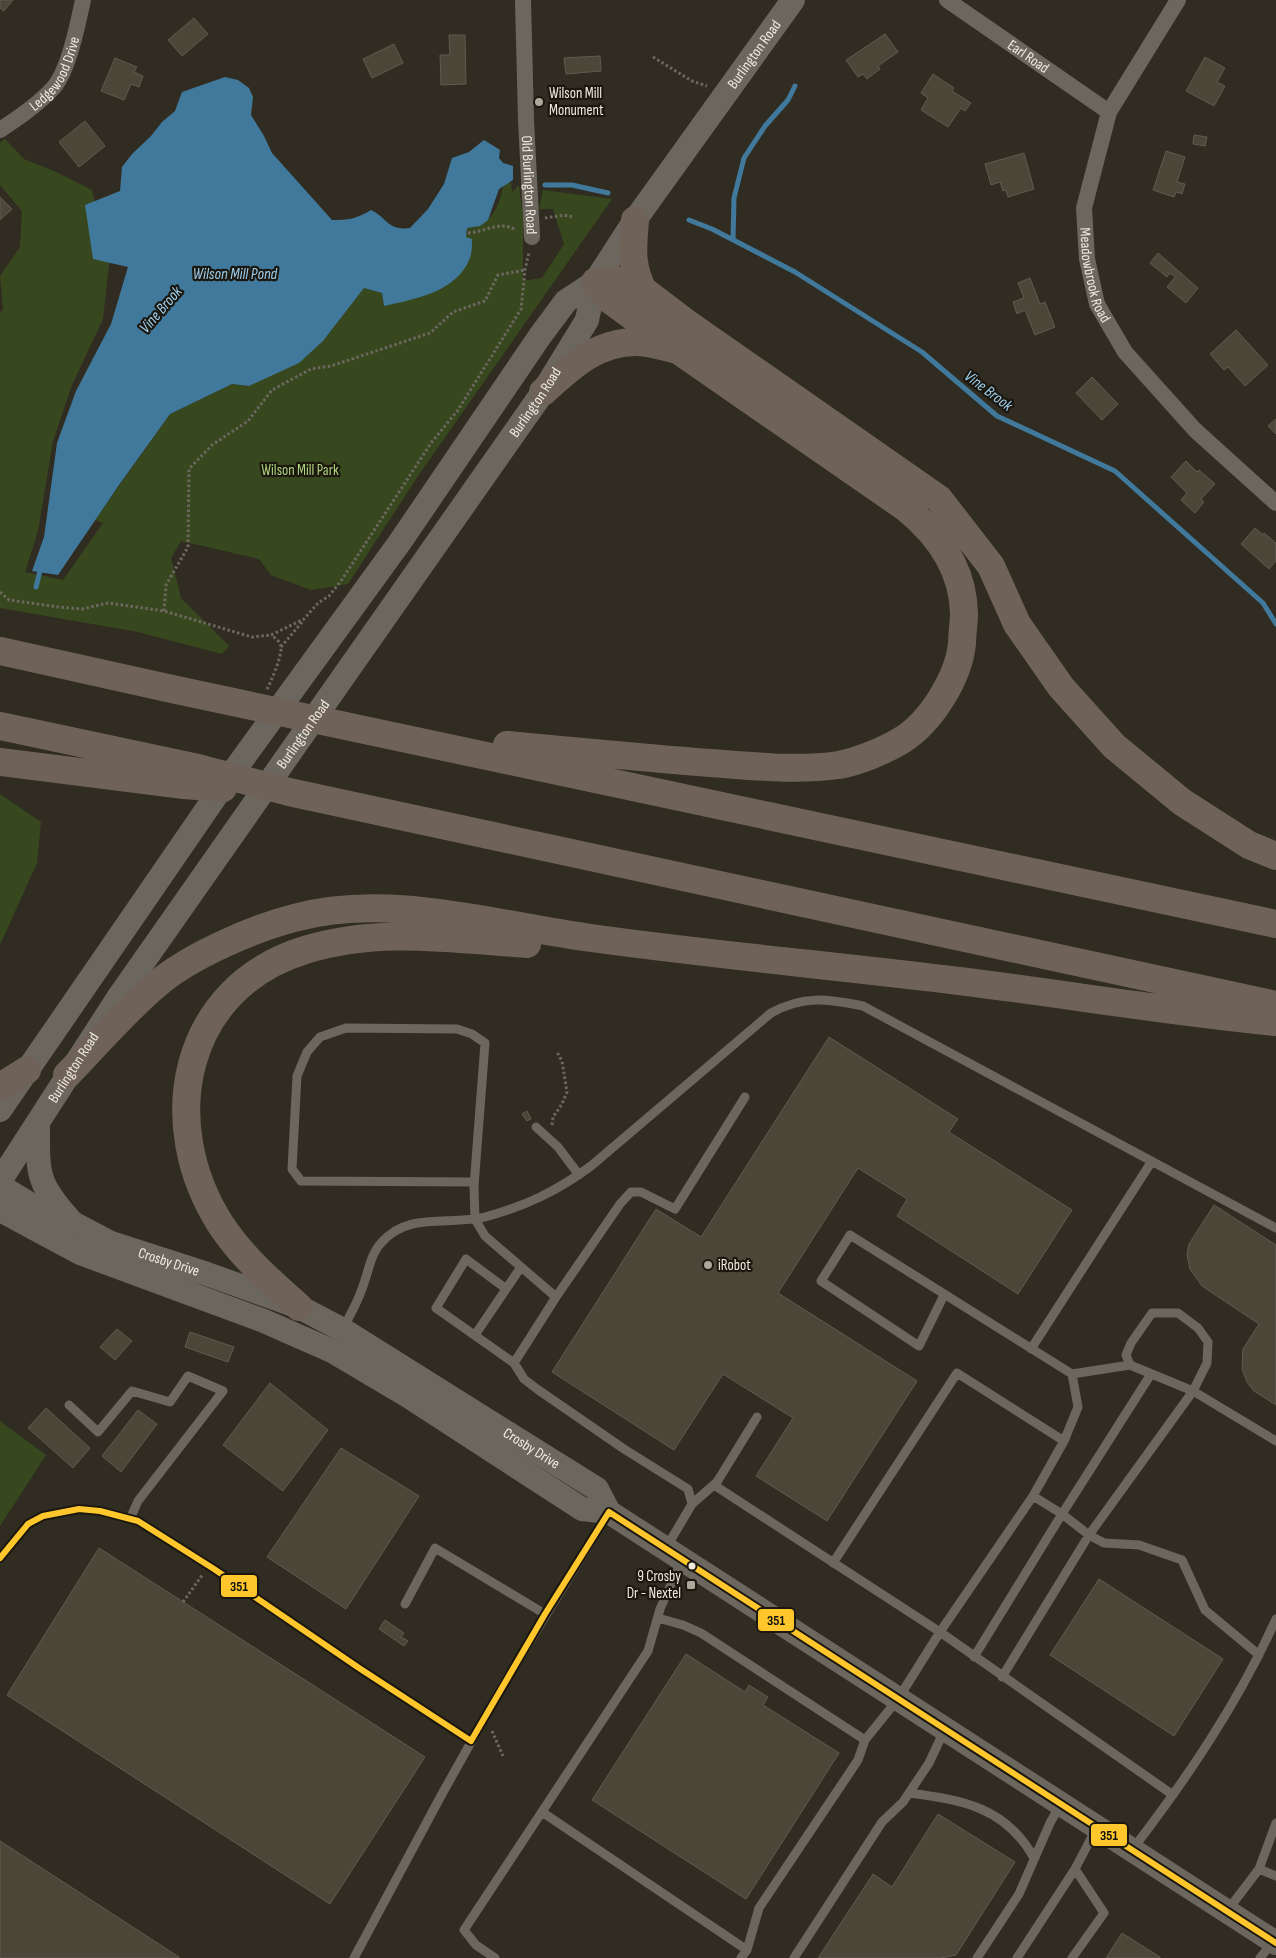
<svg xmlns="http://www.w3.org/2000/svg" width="1276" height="1958" font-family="'Sofia Sans Condensed',sans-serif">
  <rect width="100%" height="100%" fill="#312c21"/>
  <path fill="#38481e" d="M 5,139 L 24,159 L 54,171 L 92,190 L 109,264 L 103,319 L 72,385 L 53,441 L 38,531 L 25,572 L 63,580 L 103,523 L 95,520 L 170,414 L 232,384 L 249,386 L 323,341 L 364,288 L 382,293 L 384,305 L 466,237 L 467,228 C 493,224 499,207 504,183 L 511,183 L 512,192 L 519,185 L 523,217 L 523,281 L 542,278 L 564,244 L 553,209 L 539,209 L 543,190 L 612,199 L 418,476 L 348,584 L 311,590 L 271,575 L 259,559 L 181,541 L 171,558 L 181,598 L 229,646 L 222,654 L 138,632 L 0,608 L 0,313 L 3,309 L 0,276 L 20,247 L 22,211 L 0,185 L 0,143 Z
    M 0,794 L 41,822 L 37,863 L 0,945 Z
    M 0,1421 L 46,1455 L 0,1526 Z"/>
  <path fill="#40799c" d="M 225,77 L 238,80 L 249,88 L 253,97 L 251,115 L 264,136 L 272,153 L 332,220 C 348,220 357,219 371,210 C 386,217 388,231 410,228 L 428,209 L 444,184 L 452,158 L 469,152 L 484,140 L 500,150 L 499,158 L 503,163 L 513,166 L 513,180 L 499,189 L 488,220 L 480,226 L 467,228 L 466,237 L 472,239 C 472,245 472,252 470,258 C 457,292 415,299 384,306 L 382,293 L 364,288 L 323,341 L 299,363 L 249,386 L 232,384 L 170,414 L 119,485 L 58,575 L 32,571 L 44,537 L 57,443 L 76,391 L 111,324 L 128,267 L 93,259 L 85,205 L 120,191 L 122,167 L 132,154 L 151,136 L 162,122 L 175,111 L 182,92 Z"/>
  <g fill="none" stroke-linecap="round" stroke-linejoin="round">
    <path stroke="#40799c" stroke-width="5" d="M 545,185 L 572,185 L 608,193
      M 689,220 L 712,229 L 795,272 L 922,352 L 997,416 L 1115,471 L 1263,603 L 1276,624
      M 733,240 L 734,198 L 744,158 L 765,126 L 788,100 L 795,86
      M 36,587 L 41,567"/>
  </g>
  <path fill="#4c4638" stroke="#5f5b51" d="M 0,0 L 13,0 L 4,11 L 0,8 Z
    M 194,18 L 208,34 L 182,56 L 168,40 Z
    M 885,34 L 898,52 L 878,66 L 880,69 L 867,79 L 863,74 L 858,77 L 846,60 Z
    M 449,35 L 465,35 L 466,84 L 441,85 L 440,55 L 450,55 Z
    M 394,44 L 403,63 L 372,78 L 363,59 Z
    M 600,56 L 601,71 L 566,74 L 564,58 Z
    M 1205,57 L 1225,68 L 1217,82 L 1225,86 L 1214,106 L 1186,91 Z
    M 115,58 L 137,67 L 134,72 L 143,76 L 139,87 L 131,84 L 124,100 L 101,91 Z
    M 933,74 L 954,88 L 952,91 L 971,103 L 965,111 L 961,108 L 948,127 L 921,110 L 928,98 L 921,93 Z
    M 85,121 L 105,146 L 79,167 L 59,142 Z
    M 1194,135 L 1207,137 L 1205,146 L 1193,144 Z
    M 1166,151 L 1185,157 L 1177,182 L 1185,184 L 1182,194 L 1176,192 L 1174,197 L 1153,190 Z
    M 1024,153 L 1034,189 L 1008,197 L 1006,190 L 1003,191 L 1000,182 L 991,185 L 985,164 Z
    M 0,197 L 12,209 L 0,220 Z
    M 1158,253 L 1198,288 L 1186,303 L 1167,287 L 1175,277 L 1170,273 L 1167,277 L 1150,263 Z
    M 1030,278 L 1040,304 L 1045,302 L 1055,327 L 1035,335 L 1025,310 L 1017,314 L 1013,302 L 1024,298 L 1018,283 Z
    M 1236,330 L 1268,365 L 1245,386 L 1228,367 L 1224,370 L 1210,354 Z
    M 1092,377 L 1118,404 L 1102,420 L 1076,393 Z
    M 1276,419 L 1276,434 L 1268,426 Z
    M 1186,461 L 1197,472 L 1199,470 L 1215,484 L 1201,499 L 1204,502 L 1195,513 L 1181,500 L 1187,493 L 1171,477 Z
    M 1255,528 L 1263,535 L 1264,533 L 1276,543 L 1276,561 L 1269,569 L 1241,544 Z
    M 829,1037 L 958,1119 L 949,1132 L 1072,1210 L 1018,1294 L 897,1216 L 907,1199 L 858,1168 L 778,1293 L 917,1381 L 827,1521 L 756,1476 L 793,1418 L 723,1374 L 674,1450 L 552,1372 L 656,1209 L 701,1237 Z
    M 527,1111 L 531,1119 L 527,1121 L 522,1114 Z
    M 1214,1205 L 1276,1245 L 1276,1405 L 1254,1391 L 1247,1382 L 1242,1369 L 1243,1349 L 1259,1324 L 1202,1286 L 1190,1269 L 1187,1254 L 1189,1244 Z
    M 117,1329 L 132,1341 L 115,1360 L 100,1347 Z
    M 190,1332 L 234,1347 L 228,1362 L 185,1347 Z
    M 270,1383 L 328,1430 L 283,1491 L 223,1445 Z
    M 46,1408 L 90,1448 L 73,1468 L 28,1428 Z
    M 138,1410 L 157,1424 L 121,1472 L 102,1456 Z
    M 341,1448 L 419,1496 L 346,1609 L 267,1557 Z
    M 99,1548 L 425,1757 L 330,1904 L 7,1695 Z
    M 1099,1579 L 1223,1659 L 1174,1736 L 1050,1655 Z
    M 385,1620 L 404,1633 L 401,1637 L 408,1641 L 404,1646 L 379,1629 Z
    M 686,1654 L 745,1692 L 749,1685 L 768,1697 L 763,1705 L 839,1753 L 746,1899 L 592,1800 Z
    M 938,1814 L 1015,1862 L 956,1955 L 941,1958 L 818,1958 L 873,1874 L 892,1887 Z
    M 0,1841 L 179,1957 L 179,1958 L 0,1958 Z
    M 1122,1933 L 1160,1957 L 1160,1958 L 1106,1958 Z"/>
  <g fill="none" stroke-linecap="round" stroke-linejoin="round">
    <path stroke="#6c6861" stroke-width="3" stroke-dasharray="2.5 2.5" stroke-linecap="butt" d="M 653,57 L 692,81 L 707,86
      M 545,218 L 564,215 L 573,217
      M 468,233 C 486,232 499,220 516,230
      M 0,592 L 9,600 L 59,607 L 82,609 L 108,603 L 164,611 L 252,637 L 271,635 L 304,619 L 318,603 L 329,596 L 341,581 L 431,443 L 458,410 L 521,309 L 525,270 L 529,252
      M 164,611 L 166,585 L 188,547 L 189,469 L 212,445 L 248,421 L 272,390 L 311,369 L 331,366 L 430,333 L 453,312 L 485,301 L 498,275 L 525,270
      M 281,647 L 303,621
      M 267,689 C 271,682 282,656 281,647 C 281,642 275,638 271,635
      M 552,1125 L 553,1117 L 562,1104 L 567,1092 L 562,1061 L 557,1052
      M 183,1602 L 203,1574
      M 492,1731 L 503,1756"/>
    <path stroke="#6b675f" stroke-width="9" d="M 536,1127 L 558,1147 L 579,1175
      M 474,1182 L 301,1181 L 292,1169 L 297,1076 L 307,1052 L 320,1037 L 346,1028 L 457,1029 L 472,1034 L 485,1043 L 474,1186 L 475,1219 L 485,1236 L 556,1297 L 514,1363 L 436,1308 L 466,1259 L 505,1288
      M 944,1295 L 919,1346 L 821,1281 L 850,1235 L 1072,1374 L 1130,1365 L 1193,1391 L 1276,1441
      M 556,1297 L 620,1204 L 631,1192 L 641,1192 L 675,1209 L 745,1097
      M 342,1330 C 350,1316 357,1303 362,1289 C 368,1274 370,1255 381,1243 C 408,1211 450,1226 485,1217 C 526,1206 557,1191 591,1166 L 771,1013 C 804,995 827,999 863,1006 L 1276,1228
      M 475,1335 L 521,1267
      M 1031,1349 L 1152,1161
      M 514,1363 L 524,1379 L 537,1389 L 624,1449 L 688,1489 L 692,1504 L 666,1548
      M 69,1405 L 98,1432 L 132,1391 L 170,1402 L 188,1376 L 223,1391 L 138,1501 L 130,1519
      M 714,1485 L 940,1632 L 1173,1795
      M 1033,1496 L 1062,1514 L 1089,1535 L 1104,1543 L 1139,1545 L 1182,1560 L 1205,1610 L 1259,1655
      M 692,1504 L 717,1482 L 757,1417
      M 0,1558 L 28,1524 L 43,1516 L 79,1509 L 100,1511 L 138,1521 L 214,1569 L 359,1668 L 471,1741
      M 833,1563 L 957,1373 L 1064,1441
      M 405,1604 L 435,1548 L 545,1614
      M 658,1618 L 683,1625 L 701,1633 L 865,1740
      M 974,1657 L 1062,1514 L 1151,1374
      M 1002,1677 L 1089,1535 L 1193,1391 L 1207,1363 L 1208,1342 L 1198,1328 L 1178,1313 L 1152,1313 L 1131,1343 L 1126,1355 L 1130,1365
      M 909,1793 C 962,1800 1006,1807 1034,1858
      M 542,1812 L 747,1950
      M 1276,1823 L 1259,1869 L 1276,1876
      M 1132,1850 C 1188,1777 1238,1703 1276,1619
      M 1227,1911 L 1259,1869
      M 354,1958 L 442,1794 L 503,1685 L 608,1514
      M 495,1958 L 476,1945 L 464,1930 L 648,1651 L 660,1609 L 682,1560
      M 741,1958 L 747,1950 L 759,1908 L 858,1760 L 865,1740 L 898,1699 L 940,1632 L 1033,1496 L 1064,1441 L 1078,1407 L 1072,1374
      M 794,1958 L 882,1822 L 903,1802 L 929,1763 L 945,1729
      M 977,1958 L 1019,1894 L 1050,1823 L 1060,1805
      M 1017,1958 L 1075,1869 L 1097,1827
      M 1072,1958 L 1104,1913 L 1075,1869
      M 1260,1958 L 1273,1942"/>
    <g stroke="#6b675f" stroke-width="16">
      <path id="s1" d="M 523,0 L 526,120 L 532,237"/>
      <path id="s2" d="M 947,0 L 1109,112"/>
      <path id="s3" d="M 1178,0 L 1109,112 L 1084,208 L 1087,259 L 1097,304 L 1125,352 L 1195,430 L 1276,503"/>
      <path id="s4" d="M 0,130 C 18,118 39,104 54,87 C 69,69 78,23 83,0"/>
    </g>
    <g stroke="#6b675f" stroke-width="24">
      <path d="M 0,1110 L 220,790 L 400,542 L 540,336 L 566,301 L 595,282"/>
      <path d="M 38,1125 C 38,1174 36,1182 70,1220"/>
      <path id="s5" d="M 0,1181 L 118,998 L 543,392 L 587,320 L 595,282 L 635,220 L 793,0"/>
      <path id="s6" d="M 0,1186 L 43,1212 L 73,1223 L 111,1243 L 207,1274 L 299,1307 L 343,1330 L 597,1489 L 609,1512"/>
      <path d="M 0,1210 L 80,1253 L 264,1321 L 332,1351 L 408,1396 L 582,1509 L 609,1512 L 1276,1943"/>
    </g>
    <path stroke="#6f6359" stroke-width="28" d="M 635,220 C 633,247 630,265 643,290
      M 595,282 L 614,280 L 627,283 L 643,290 L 685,322 L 939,499 L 991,566 L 1017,624 L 1061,687 L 1114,746 L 1182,802 L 1249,845 L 1276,856
      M 595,282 L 610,300 L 673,346
      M 0,651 L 172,689 L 1276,924
      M 0,726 L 198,768 L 289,792 L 1276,1005
      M 507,745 C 575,751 643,758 710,763 C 753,766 796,771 839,765 C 859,761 884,751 902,740 C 931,722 959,677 962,643 C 962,634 964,623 964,613 C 963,569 939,535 906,508 L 678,350 C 665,347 650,342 636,342 C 596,342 571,367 543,392
      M 0,762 L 184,785 L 223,788
      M 67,1075 C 96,1045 125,1011 157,984 C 190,956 252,929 294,918 C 390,892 495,925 591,938 C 714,955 837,966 959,981 C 1065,994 1170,1012 1276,1022
      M 0,1087 L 27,1070
      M 299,1307 C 271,1282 242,1257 221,1225 C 156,1124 181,988 305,950 C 378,927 453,939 527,944"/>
    <g stroke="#1b170e" stroke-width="10">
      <path id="bus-1" d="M 609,1512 L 1276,1943
        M 0,1558 L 28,1524 L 43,1516 L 79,1509 L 100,1511 L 138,1521 L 214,1569 L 359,1668 L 471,1741
        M 471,1741 L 545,1614 L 609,1512"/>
    </g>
    <use href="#bus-1" stroke="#ffc72c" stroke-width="6"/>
  </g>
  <g fill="#ada89c" stroke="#1b170e" stroke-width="2">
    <circle cx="539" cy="102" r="5"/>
    <circle cx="708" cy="1265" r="5"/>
    <rect x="686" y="1580" width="10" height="10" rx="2.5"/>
  </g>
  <circle fill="#f0eade" stroke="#1b170e" stroke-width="2" cx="692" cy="1566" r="4.5"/>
  <g text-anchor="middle" stroke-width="4.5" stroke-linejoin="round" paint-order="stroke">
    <g font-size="15" fill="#f0eade" stroke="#1b170e">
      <text dy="5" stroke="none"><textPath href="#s5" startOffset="1359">Burlington Road</textPath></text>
      <text dy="5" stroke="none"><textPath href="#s2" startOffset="99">Earl Road</textPath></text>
      <text dy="5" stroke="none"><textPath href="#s4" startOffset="81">Ledgewood Drive</textPath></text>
      <text dy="5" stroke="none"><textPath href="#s1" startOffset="185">Old Burlington Road</textPath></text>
      <text dy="5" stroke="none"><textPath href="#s3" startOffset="299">Meadowbrook Road</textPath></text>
      <text dy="5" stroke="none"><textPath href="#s5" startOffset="945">Burlington Road</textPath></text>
      <text dy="5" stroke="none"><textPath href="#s5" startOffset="540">Burlington Road</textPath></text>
      <text dy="5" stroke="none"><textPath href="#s5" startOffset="135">Burlington Road</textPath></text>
      <text dy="5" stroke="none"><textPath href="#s6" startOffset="186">Crosby Drive</textPath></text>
      <text dy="5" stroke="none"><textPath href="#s6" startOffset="596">Crosby Drive</textPath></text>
    </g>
    <g font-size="15" fill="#f0eade" stroke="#1b170e" text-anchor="start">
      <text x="549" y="98">Wilson Mill<tspan x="549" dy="17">Monument</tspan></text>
      <text x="718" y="1270">iRobot</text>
      <text x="681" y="1581" text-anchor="end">9 Crosby<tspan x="681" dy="17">Dr - Nextel</tspan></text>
    </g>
    <g font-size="15" fill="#add37e" stroke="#1b170e">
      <text x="300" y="475">Wilson Mill Park</text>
    </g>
    <g font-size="16" font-style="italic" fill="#9dd0f2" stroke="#1b170e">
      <text x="235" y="279">Wilson Mill Pond</text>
      <text transform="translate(160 309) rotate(-49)" y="6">Vine Brook</text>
      <text transform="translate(989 390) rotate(37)" y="6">Vine Brook</text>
    </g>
  </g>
  <g stroke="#1b170e" stroke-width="2">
    <rect x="220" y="1574" width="38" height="24" rx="5" fill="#ffc72c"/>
    <rect x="757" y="1608" width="38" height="24" rx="5" fill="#ffc72c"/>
    <rect x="1090" y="1823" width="38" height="24" rx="5" fill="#ffc72c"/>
  </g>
  <g font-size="14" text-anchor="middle" font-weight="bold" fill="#111">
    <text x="239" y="1591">351</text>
    <text x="776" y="1625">351</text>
    <text x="1109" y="1840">351</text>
  </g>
</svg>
